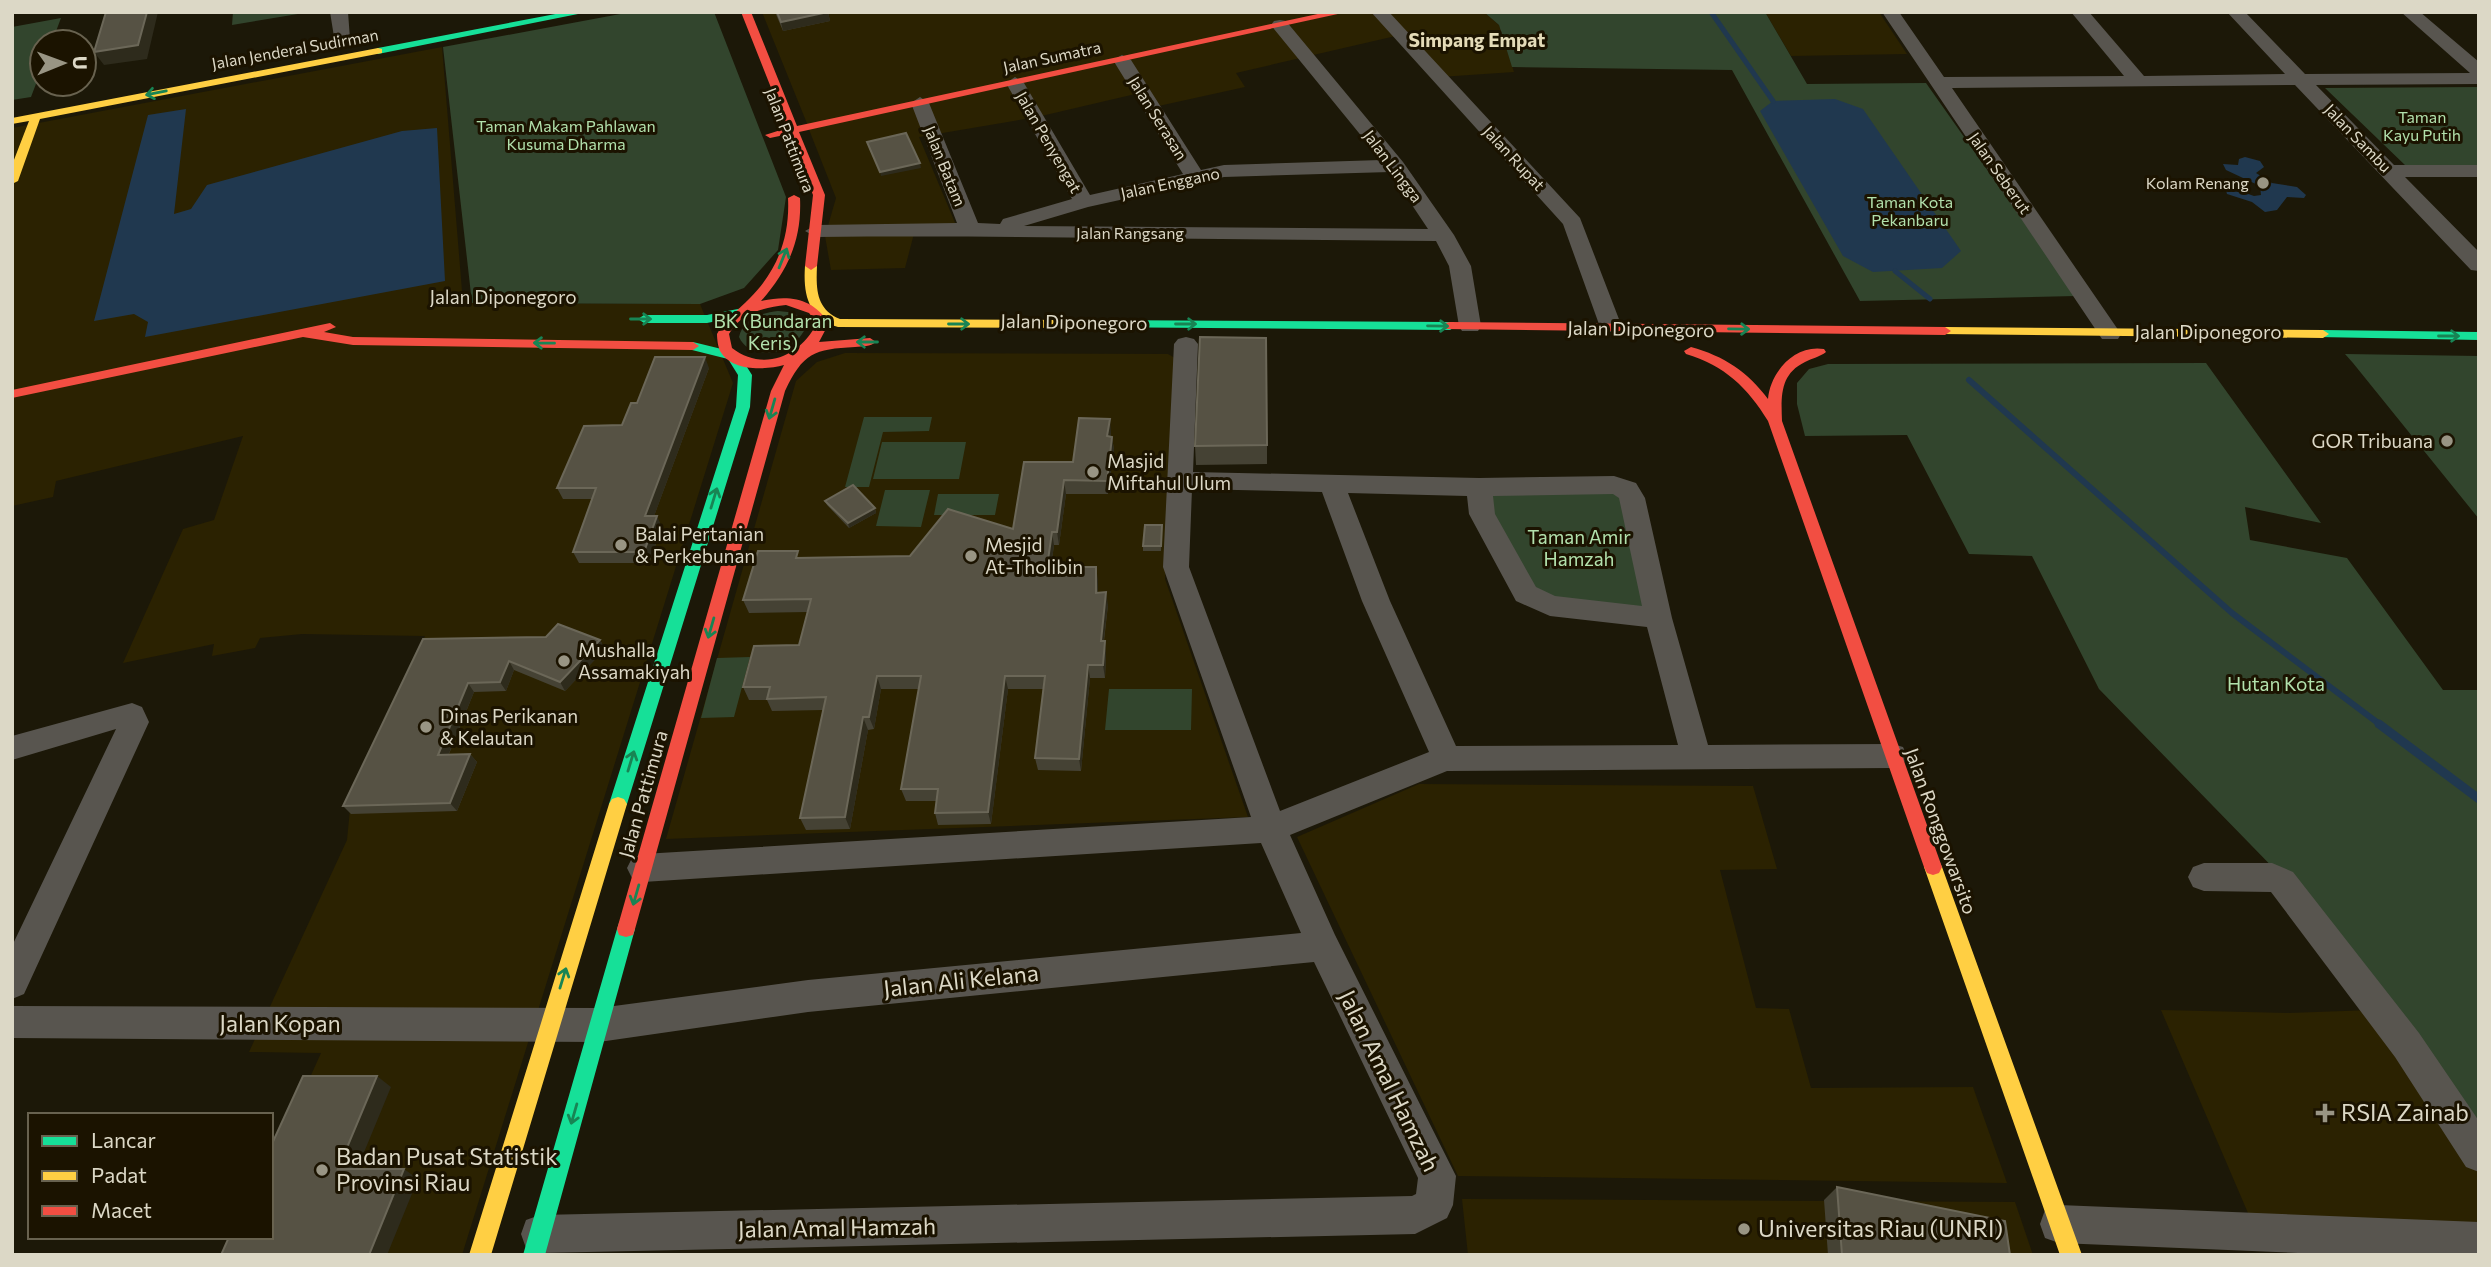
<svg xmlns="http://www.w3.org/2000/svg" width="2491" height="1267" font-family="Commissioner,sans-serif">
  <rect width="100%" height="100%" fill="#1c1808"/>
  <path fill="#2b2201" d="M 762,12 L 1339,12 L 808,126 Z
    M 1346,12 L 1378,12 L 1400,35 L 1236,73 L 1245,87 L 1154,107 L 1144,92 L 1037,117 L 919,137 L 956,225 L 916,226 L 905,268 L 831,270 L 825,236 L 836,198 L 808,127 Z
    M 1380,12 L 1484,12 L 1499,25 L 1514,72 L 1440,77 Z
    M 1765,12 L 1879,12 L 1907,54 L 1791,56 Z
    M 442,47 L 463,303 L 700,304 L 733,383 L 462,1255 L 230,1255 L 271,1237 L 271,1164 L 321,1053 L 249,1052 L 347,840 L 352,789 L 425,636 L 302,634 L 260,638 L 255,648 L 212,656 L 214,644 L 123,663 L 183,529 L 214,520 L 243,436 L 56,481 L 53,497 L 12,506 L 12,128 Z
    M 845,353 L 1168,354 L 1175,358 L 1165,579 L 1248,817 L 666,839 L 796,381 L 817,362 Z
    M 1419,784 L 1753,786 L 1777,869 L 1720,870 L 1756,1008 L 1789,1009 L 1811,1088 L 1973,1087 L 2007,1183 L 1458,1176 L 1297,837 Z
    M 2161,1010 L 2289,1013 L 2372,1010 L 2479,1164 L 2479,1231 L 2254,1227 Z
    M 1462,1199 L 2015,1202 L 2033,1255 L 1468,1255 Z"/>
  <path fill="#32452d" d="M 233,12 L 310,12 L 232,25 Z
    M 631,12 L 714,12 L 786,197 L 778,250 L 744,288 L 700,304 L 472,303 L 443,47 Z
    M 1484,12 L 1765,12 L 1807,84 L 1926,83 L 2076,296 L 1860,301 L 1732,70 L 1512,67 L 1499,25 Z
    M 61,18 L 52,42 L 42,42 L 42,68 L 31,97 L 12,100 L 12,27 Z
    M 2479,87 L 2479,165 L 2406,166 L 2325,88 Z
    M 778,311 C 791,312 804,314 806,328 C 802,334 797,342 791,346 C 775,356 747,356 739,337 C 743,319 761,313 778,311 Z
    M 2345,354 L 2479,356 L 2479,519 L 2353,363 Z
    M 2206,363 L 2321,523 L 2245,507 L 2250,540 L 2347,558 L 2443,690 L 2479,690 L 2479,1121 L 2290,885 L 2099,689 L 2032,556 L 1969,554 L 1907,435 L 1805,436 L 1797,404 L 1797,383 L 1809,369 L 1828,364 Z
    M 864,417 L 932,417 L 929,431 L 883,432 L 869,487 L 845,487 Z
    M 882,442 L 966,442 L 959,479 L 873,479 Z
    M 1479,487 L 1627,489 L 1658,618 L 1526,594 Z
    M 885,490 L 930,490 L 921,527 L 876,526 Z
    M 938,494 L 999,494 L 995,515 L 934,515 Z
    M 750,657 L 734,717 L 701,718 L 717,658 Z
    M 1109,689 L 1192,689 L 1191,730 L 1105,730 Z"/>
  <path fill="#20384f" d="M 1835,99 L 1863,109 L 1961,251 L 1942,268 L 1873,272 L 1843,256 L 1760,111 L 1773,101 Z
    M 186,109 L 174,214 L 191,209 L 207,185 L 402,131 L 437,128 L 445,281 L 145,337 L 148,322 L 134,314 L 94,321 L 148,115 Z
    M 2245,157 L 2260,161 L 2264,167 L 2256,173 L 2272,183 L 2297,187 L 2306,195 L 2304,198 L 2287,197 L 2277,210 L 2265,212 L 2252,202 L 2227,194 L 2226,190 L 2231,188 L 2254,196 L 2261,195 L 2260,186 L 2226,170 L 2223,164 L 2238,165 L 2239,159 Z"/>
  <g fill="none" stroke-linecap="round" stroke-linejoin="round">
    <path stroke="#20384f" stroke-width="5" d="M 1711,12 L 1773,101
      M 1895,271 L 1930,299"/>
    <path stroke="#20384f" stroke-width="6" d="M 1969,380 L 2232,613 L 2382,726"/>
    <path stroke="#20384f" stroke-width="9" d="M 2379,724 L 2479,799"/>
    <path fill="#58554f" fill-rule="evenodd" d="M 330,12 L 348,12 L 350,39 L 347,43 L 335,43 Z
      M 1371,12 L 1389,12 L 1580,218 L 1622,327 L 1619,332 L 1603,332 L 1600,327 L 1563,224 Z
      M 1882,12 L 1899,12 L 1944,77 L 2124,76 L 2071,12 L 2089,12 L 2144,76 L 2285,74 L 2227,12 L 2245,12 L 2305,74 L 2470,73 L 2401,12 L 2420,12 L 2479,62 L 2479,84 L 2316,85 L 2394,165 L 2479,165 L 2479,177 L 2405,177 L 2479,252 L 2479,271 L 2471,270 L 2295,85 L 1952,88 L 2121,334 L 2118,339 L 2102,339 Z
      M 1280,20 L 1286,21 L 1403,162 L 1454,235 L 1471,266 L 1481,326 L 1478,331 L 1462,331 L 1459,326 L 1449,266 L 1436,241 C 1229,240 1023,235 816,237 L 805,231 L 816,225 L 957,223 L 911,103 L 920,97 L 929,103 L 978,223 L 1000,224 L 1003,219 L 1072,199 L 1006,83 L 1015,77 L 1024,83 L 1090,195 L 1183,174 L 1113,60 L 1122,55 L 1131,60 L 1201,170 L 1224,165 L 1381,160 L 1274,29 L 1271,25 L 1274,21 ZM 1390,172 L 1428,229 L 1024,226 L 1088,207 L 1224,177 Z
      M 1186,337 L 1194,339 L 1198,344 L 1193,472 L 1479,478 L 1614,476 L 1636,483 L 1645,498 L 1672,618 L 1708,745 L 1892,744 L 1903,747 L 1907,756 L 1903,765 L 1892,768 L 1447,771 L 1290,835 L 1335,935 L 1456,1176 L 1453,1205 L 1447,1218 L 1415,1234 L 540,1253 L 526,1248 L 521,1234 L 526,1220 L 540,1215 L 1412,1196 L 1416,1194 L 1418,1178 L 1314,962 L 808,1012 L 599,1042 L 12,1038 L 12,1006 L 599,1008 L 808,980 L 1301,933 L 1261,843 L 643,882 L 632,878 L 627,868 L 632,858 L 643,854 L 1251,817 L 1163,567 L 1174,344 L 1178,339 ZM 1192,489 L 1322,492 L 1362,601 L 1429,752 L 1280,811 L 1189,567 ZM 1348,493 L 1467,496 L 1469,514 L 1516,601 L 1550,616 L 1647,627 L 1678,745 L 1456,746 L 1390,601 ZM 1613,494 L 1619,498 L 1642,606 L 1555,596 L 1536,587 L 1495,514 L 1493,496 Z
      M 132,703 L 142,707 L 149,722 L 24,994 L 12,999 L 12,946 L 116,729 L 12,760 L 12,736 Z
      M 2204,863 L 2272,863 L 2293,872 L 2419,1033 L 2479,1121 L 2479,1172 L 2466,1167 L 2395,1057 L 2271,892 L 2204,891 L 2193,887 L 2188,877 L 2193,867 Z
      M 2059,1205 L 2479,1222 L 2479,1255 L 2345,1255 L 2059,1243 L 2045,1238 L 2040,1224 L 2045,1210 Z"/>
    <path fill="#16e098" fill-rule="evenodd" d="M 566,12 L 588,12 L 378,54 L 373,51 L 378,48 Z
      M 743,308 L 747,309 L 747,315 L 707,323 L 644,323 L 638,319 L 644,315 L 707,315 Z
      M 1087,320 L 1450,322 L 1456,326 L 1450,330 L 1082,327 L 1081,324 Z
      M 2323,330 L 2479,332 L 2479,340 L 2318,337 L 2317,334 Z
      M 693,342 L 738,353 L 752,375 L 750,407 L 627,804 L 624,809 L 618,811 L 612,809 L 609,804 L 736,407 L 738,375 L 728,359 L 688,349 L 687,346 Z
      M 626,921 L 633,923 L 635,929 L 545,1255 L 523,1255 L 617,929 L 619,923 Z"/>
    <path fill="#ffcf43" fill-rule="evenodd" d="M 378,48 L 382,49 L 382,53 L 40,119 L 18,181 L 12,184 L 12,165 L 29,121 L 12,124 L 12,118 Z
      M 811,262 L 817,266 C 816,289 816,309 840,319 L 1087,320 L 1093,324 L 1087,328 L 838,327 C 808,318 803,294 805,266 Z
      M 1945,327 L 2323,330 L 2329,334 L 2323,338 L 1940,334 L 1940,328 Z
      M 618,797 L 624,799 L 627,804 L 491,1255 L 469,1255 L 609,804 L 612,799 Z
      M 1933,859 L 1939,861 L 1942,867 L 2082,1255 L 2060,1255 L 1924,867 L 1927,861 Z"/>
    <path fill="#f24e42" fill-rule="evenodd" d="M 741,12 L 751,12 L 797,126 L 1327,12 L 1347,12 L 799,132 L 825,195 L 817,266 L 811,270 L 805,266 L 813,195 L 789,134 L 770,138 L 765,135 L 787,128 Z
      M 794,195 L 800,198 C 802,239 788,271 761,301 C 790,295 812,298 829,323 L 819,342 L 870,338 L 876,342 C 870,347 863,346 855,347 C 814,349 803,353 785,391 L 635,929 L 633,935 L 626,937 L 619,935 L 617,929 L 771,391 L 784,365 C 765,370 732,372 720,351 C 718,347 717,339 717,334 C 725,318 738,311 750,298 C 778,270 790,236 788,198 ZM 786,305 L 809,313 L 817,323 C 800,357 763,372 732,348 L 729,334 C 741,312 763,308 786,305 Z
      M 1450,322 L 1945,327 L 1951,331 L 1945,335 L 1445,329 L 1445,323 Z
      M 330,323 L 336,327 L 324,332 L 353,337 L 693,342 L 699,346 L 693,350 L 353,345 L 303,337 L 12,398 L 12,390 Z
      M 1691,347 C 1724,356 1748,372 1768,399 C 1770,373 1794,344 1824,349 L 1826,352 C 1820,357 1812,358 1805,362 C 1780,374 1781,396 1782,421 L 1942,867 L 1939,873 L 1933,875 L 1927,873 L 1924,867 L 1768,421 C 1748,388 1724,365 1686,354 L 1684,351 Z"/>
  </g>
  <path fill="#454234" d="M 775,12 L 828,12 L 830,21 L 783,31 Z
    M 709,368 L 654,516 L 662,527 L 649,563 L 579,563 L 573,552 L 592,499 L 563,499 L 557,488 L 622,425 L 637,403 Z
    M 1111,432 L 1110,437 L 1112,437 L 1114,450 L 1108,494 L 1066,494 L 1059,545 L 1054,545 L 1051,567 L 1098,580 L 1098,593 L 1108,605 L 1104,641 L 1106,654 L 1105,678 L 1090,678 L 1081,771 L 1038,770 L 1035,758 L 1043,689 L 1008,689 L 991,824 L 938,825 L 935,813 L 936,801 L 906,801 L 901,789 L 919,689 L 881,689 L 874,729 L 868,730 L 850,829 L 806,830 L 800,818 L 823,710 L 772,711 L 767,700 L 749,700 L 743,687 L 799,645 L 807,612 L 749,613 L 743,600 L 801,558 L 910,556 L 1013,529 L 1073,462 Z
    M 1267,445 L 1267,464 L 1196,465 L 1195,446 Z
    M 825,501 L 875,508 L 876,513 L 849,528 L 827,505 Z
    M 1162,525 L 1161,551 L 1143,551 L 1143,546 Z
    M 423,639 L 600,640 L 605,649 L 565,691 L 514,670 L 506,691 L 474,692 L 449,754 L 470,754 L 477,762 L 457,811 L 351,814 L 343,806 Z
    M 1837,1187 L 2010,1255 L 1828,1255 L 1824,1200 Z"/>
  <path fill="#2e2b1c" d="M 147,12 L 158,12 L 147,59 L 104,65 L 94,52 Z
    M 828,12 L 830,21 L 783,31 L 781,22 Z
    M 920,163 L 921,168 L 881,176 L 880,172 Z
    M 705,357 L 709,368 L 650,527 L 645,516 Z
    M 1110,419 L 1111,432 L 1109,450 L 1107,436 Z
    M 1112,437 L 1114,450 L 1108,494 L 1107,481 Z
    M 1064,480 L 1066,494 L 1059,545 L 1057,532 Z
    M 875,508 L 876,513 L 849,528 L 848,523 Z
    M 657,516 L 662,527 L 649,563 L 644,552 Z
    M 1052,532 L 1054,545 L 1049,580 L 1047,567 Z
    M 1096,567 L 1098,580 L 1097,606 L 1096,593 Z
    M 1106,592 L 1108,605 L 1102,654 L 1101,641 Z
    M 600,640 L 605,649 L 565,691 L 560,682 Z
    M 1105,641 L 1106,654 L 1105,678 L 1103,665 Z
    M 509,661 L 514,670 L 506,691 L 500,682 Z
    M 1088,665 L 1090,678 L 1081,771 L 1079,759 Z
    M 877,676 L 881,689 L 874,729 L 869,717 Z
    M 1005,676 L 1008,689 L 991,824 L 988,812 Z
    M 468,683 L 474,692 L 445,763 L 438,755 Z
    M 863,717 L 868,730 L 850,829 L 845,817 Z
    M 470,754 L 477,762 L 457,811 L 450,803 Z
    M 377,1076 L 391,1087 L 353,1179 L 338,1169 Z
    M 404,1169 L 418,1179 L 387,1255 L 369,1255 Z"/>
  <path fill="#565244" stroke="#6b6758" stroke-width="2" d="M 106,12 L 147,12 L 138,45 L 94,52 Z
    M 777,12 L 828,12 L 781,22 Z
    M 906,133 L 920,163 L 880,172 L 867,142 Z
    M 1200,337 L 1266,338 L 1267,445 L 1195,446 Z
    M 655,357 L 705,357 L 645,516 L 657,516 L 644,552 L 573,552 L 596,488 L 557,488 L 584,426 L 622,425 L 631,403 L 637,403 Z
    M 1079,418 L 1110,419 L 1107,436 L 1112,437 L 1107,481 L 1064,480 L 1057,532 L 1052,532 L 1047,567 L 1096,567 L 1096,593 L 1106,592 L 1101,641 L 1105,641 L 1103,665 L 1088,665 L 1079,759 L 1035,758 L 1045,676 L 1005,676 L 988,812 L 935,813 L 938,789 L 901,789 L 921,676 L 877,676 L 869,717 L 863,717 L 845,817 L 800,818 L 826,697 L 767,699 L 770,687 L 743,687 L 754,646 L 799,645 L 811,599 L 743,600 L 758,551 L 798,551 L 796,558 L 910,556 L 948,509 L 1013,529 L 1024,462 L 1073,462 Z
    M 853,485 L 875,508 L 848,523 L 825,501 Z
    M 1145,525 L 1162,525 L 1161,546 L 1143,546 Z
    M 558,624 L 600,640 L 560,682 L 509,661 L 500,682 L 468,683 L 438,755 L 470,754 L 450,803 L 343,806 L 423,639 L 546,637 Z
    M 303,1076 L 377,1076 L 338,1169 L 404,1169 L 369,1255 L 221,1255 L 229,1237 L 271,1237 L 271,1146 Z
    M 1837,1187 L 2005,1221 L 2010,1255 L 1842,1255 Z"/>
  <defs><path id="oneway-shaft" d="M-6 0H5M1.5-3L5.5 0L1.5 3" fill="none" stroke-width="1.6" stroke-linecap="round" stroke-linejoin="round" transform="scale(1.75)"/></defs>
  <g stroke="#188454">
    <use href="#oneway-shaft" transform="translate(156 93) rotate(169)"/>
    <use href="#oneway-shaft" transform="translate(783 258) rotate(-68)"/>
    <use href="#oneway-shaft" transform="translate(641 319)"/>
    <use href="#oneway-shaft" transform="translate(959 324)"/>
    <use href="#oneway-shaft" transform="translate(1186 324)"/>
    <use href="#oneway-shaft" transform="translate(1438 326) rotate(1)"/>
    <use href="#oneway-shaft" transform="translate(1739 329) rotate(1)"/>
    <use href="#oneway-shaft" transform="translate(2449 336)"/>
    <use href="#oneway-shaft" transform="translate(867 342) rotate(-180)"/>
    <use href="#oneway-shaft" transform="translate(544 343) rotate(-179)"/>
    <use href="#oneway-shaft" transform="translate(772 409) rotate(106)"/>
    <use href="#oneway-shaft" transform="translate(714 498) rotate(-73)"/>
    <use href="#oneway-shaft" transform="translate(711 628) rotate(106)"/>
    <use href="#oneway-shaft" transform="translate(631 761) rotate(-73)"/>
    <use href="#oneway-shaft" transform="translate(636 895) rotate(106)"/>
    <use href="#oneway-shaft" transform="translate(563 978) rotate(-73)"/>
    <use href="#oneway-shaft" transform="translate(574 1114) rotate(106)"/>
  </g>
  <g fill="#999584" stroke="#1b1300" stroke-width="2.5">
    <circle cx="2263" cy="183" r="7"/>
    <circle cx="2447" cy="441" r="7"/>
    <circle cx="1093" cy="472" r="7"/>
    <circle cx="621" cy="545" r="7"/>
    <circle cx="971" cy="556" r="7"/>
    <circle cx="564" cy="661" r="7"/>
    <circle cx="426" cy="727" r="7"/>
    <path d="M2321.5 1102.5h7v7h7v7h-7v7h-7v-7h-7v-7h7z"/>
    <circle cx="322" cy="1170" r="7"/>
    <circle cx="1744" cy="1229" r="7"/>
  </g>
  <g text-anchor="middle" stroke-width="6" stroke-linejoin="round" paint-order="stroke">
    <g font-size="16" fill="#dcd8c6" stroke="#1b1300">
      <text transform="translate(295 49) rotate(-10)" y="6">Jalan Jenderal Sudirman</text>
      <text transform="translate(1052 57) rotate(-12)" y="6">Jalan Sumatra</text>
      <text transform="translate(1158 118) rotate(58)" y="6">Jalan Serasan</text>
      <text transform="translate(2358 138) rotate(46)" y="6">Jalan Sambu</text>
      <text transform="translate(790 140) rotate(69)" y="6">Jalan Pattimura</text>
      <text transform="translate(1049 142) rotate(60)" y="6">Jalan Penyengat</text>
      <text transform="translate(1514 158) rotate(47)" y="6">Jalan Rupat</text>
      <text transform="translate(945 166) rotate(68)" y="6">Jalan Batam</text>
      <text transform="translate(1393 166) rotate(53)" y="6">Jalan Lingga</text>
      <text transform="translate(2000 173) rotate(55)" y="6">Jalan Seberut</text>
      <text transform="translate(1170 183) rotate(-12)" y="6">Jalan Enggano</text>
      <text x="1130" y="239">Jalan Rangsang</text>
    </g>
    <g font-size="16" fill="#b2e1ac" stroke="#1b1300">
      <text x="2422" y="123">Taman<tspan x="2422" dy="18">Kayu Putih</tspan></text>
      <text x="566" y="132">Taman Makam Pahlawan<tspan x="566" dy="18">Kusuma Dharma</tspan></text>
      <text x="1910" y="208">Taman Kota<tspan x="1910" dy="18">Pekanbaru</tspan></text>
    </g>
    <g font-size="16" fill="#dcd8c6" stroke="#1b1300" text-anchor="end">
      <text x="2249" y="189">Kolam Renang</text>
    </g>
    <g font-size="19" font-weight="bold" fill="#e4dbb8" stroke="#1b1300">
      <text x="1477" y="47">Simpang Empat</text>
    </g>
    <g font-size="19" fill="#dcd8c6" stroke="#1b1300">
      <text x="503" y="304">Jalan Diponegoro</text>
      <text transform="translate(1074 322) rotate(1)" y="7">Jalan Diponegoro</text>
      <text transform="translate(1641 329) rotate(1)" y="7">Jalan Diponegoro</text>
      <text x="2208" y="339">Jalan Diponegoro</text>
      <text transform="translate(643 794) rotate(-74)" y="7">Jalan Pattimura</text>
      <text transform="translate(1941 831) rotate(70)" y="7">Jalan Ronggowarsito</text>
    </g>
    <g font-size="19" fill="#b2e1ac" stroke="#1b1300">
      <text x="773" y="328">BK (Bundaran<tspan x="773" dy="22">Keris)</tspan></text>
      <text x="1579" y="544">Taman Amir<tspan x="1579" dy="22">Hamzah</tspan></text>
      <text x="2276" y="691">Hutan Kota</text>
    </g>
    <g font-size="19" fill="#dcd8c6" stroke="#1b1300" text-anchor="start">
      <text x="2433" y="448" text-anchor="end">GOR Tribuana</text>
      <text x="1107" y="468">Masjid<tspan x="1107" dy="22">Miftahul Ulum</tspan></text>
      <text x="635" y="541">Balai Pertanian<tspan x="635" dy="22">&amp; Perkebunan</tspan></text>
      <text x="985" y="552">Mesjid<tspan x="985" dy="22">At-Tholibin</tspan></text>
      <text x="578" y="657">Mushalla<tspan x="578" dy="22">Assamakiyah</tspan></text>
      <text x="440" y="723">Dinas Perikanan<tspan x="440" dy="22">&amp; Kelautan</tspan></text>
    </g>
    <g font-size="23" fill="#dcd8c6" stroke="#1b1300">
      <text transform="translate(961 981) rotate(-6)" y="8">Jalan Ali Kelana</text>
      <text x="280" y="1032">Jalan Kopan</text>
      <text transform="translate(1389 1081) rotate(64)" y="8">Jalan Amal Hamzah</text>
      <text transform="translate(837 1228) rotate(-1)" y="8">Jalan Amal Hamzah</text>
    </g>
    <g font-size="23" fill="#dcd8c6" stroke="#1b1300" text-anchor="start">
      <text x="2341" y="1121">RSIA Zainab</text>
      <text x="336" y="1165">Badan Pusat Statistik<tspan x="336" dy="26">Provinsi Riau</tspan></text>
      <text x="1758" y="1237">Universitas Riau (UNRI)</text>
    </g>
  </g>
  <rect width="2491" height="1267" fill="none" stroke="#dcd8c6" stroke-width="28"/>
  <rect x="28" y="1113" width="245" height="126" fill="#1b1300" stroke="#68624f" stroke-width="2"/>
  <rect x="42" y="1136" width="35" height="10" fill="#16e098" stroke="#68624f" stroke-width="2"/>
  <text x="91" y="1148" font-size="21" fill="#dcd8c6">Lancar</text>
  <rect x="42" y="1171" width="35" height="10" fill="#ffcf43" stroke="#68624f" stroke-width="2"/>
  <text x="91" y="1183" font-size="21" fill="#dcd8c6">Padat</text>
  <rect x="42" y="1206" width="35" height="10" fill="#f24e42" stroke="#68624f" stroke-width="2"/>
  <text x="91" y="1218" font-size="21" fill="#dcd8c6">Macet</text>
  <g transform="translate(63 63) rotate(89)"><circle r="33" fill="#1b1300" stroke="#68624f" stroke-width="2"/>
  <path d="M0-5L12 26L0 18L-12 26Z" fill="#999584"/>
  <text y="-10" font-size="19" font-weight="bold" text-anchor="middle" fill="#dcd8c6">U</text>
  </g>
</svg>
